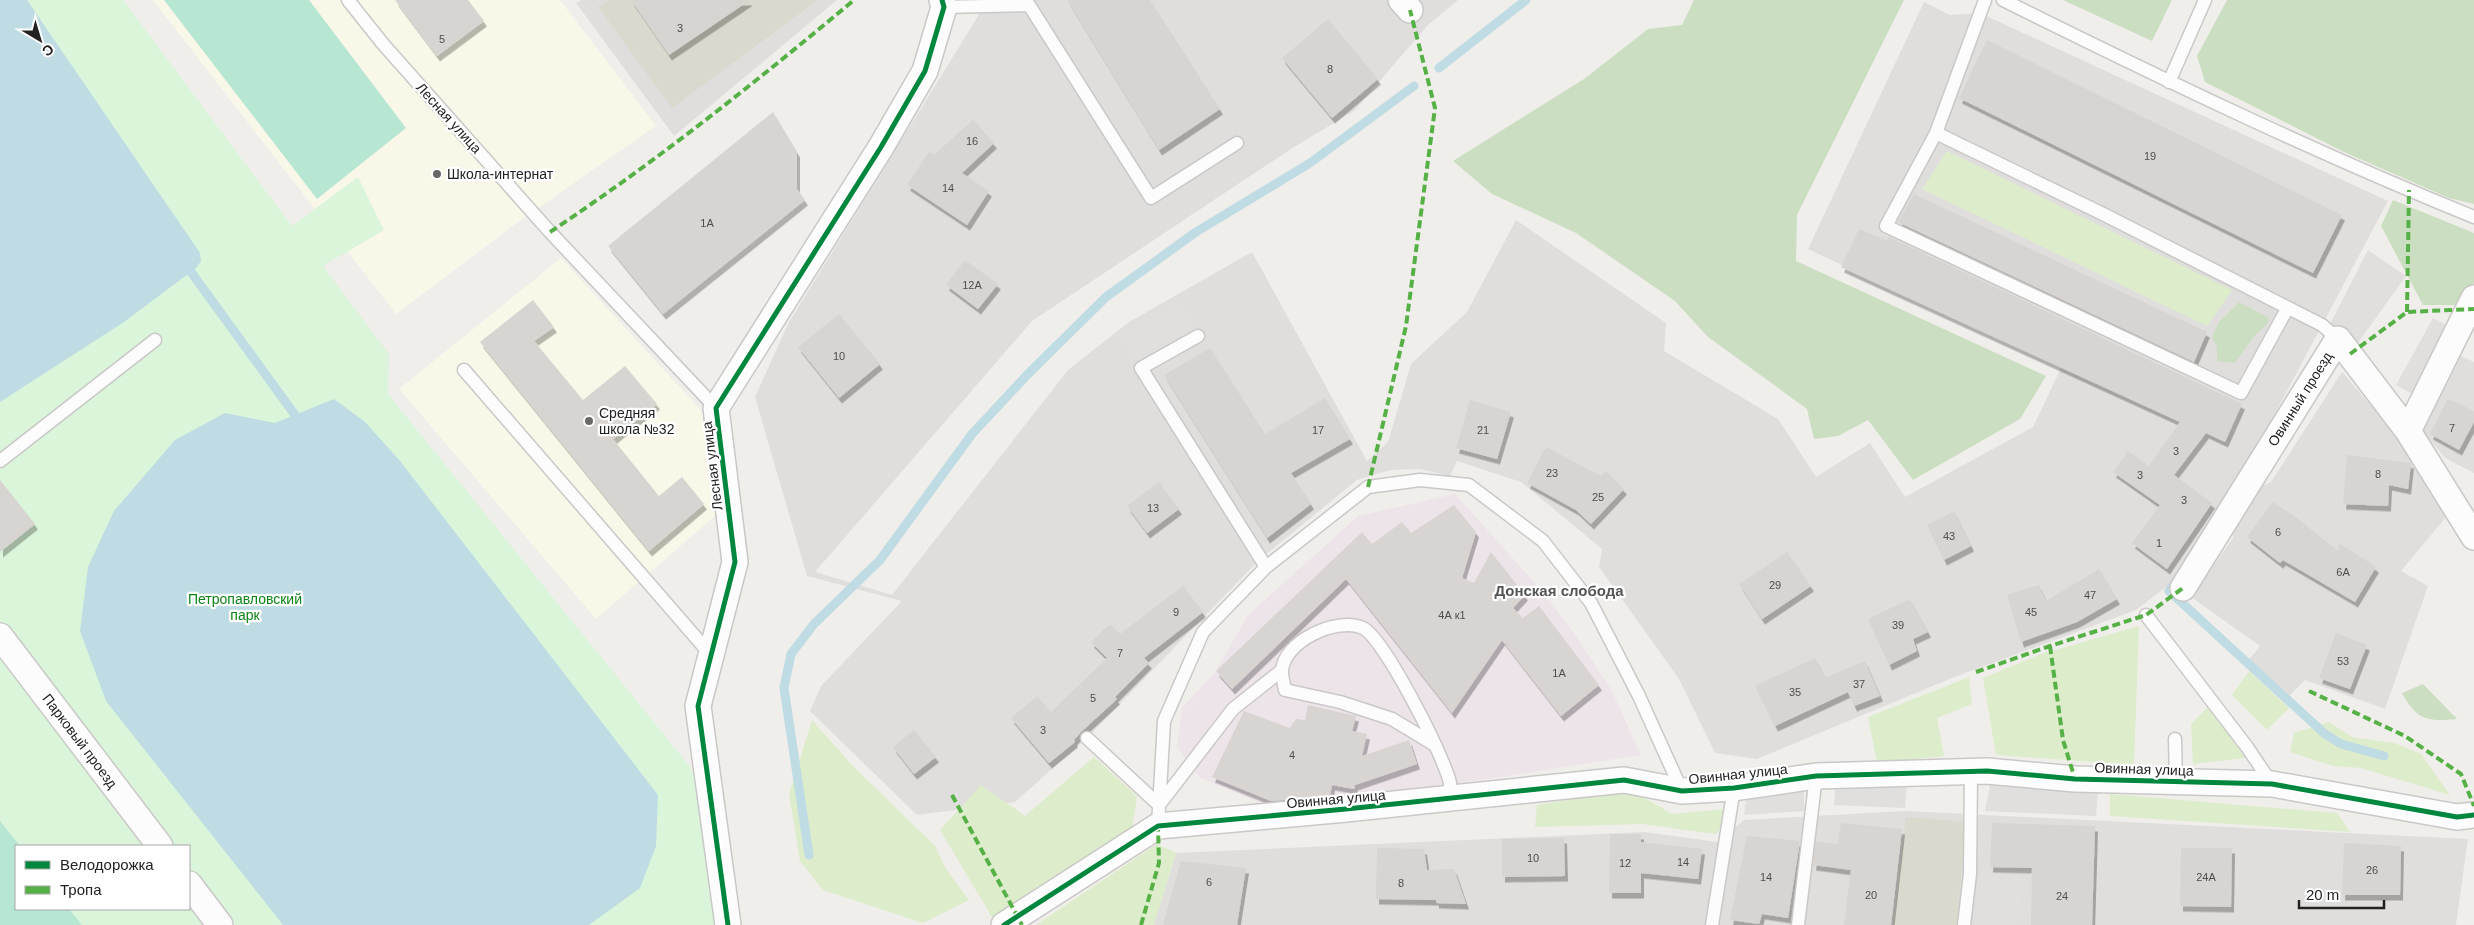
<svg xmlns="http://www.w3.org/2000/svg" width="2474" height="925" font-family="Arial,sans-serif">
  <defs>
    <filter id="shadow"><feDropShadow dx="3" dy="5.5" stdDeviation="0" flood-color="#0004"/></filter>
  </defs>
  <rect width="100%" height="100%" fill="#f0eeeb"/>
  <path fill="#dfdedc" d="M 581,0 L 837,0 L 674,136 L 576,3 Z
    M 988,0 L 1458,0 L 1428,25 L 1354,111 L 1294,147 L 1032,321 L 815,572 L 892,595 L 1068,370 L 1129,322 L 1252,252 L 1367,461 L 1388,442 L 1411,364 L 1467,312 L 1516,220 L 1666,323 L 1664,351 L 1778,419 L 1816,477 L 1870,443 L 1905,497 L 2033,427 L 2061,368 L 1808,249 L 1924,2 L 1950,15 L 1980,13 L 2388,201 L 2252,457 L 2175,580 L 2136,610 L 1952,678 L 1757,759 L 1715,753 L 1679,679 L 1599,567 L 1602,549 L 1521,482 L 1457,461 L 1450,476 L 1420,469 L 1390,470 L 1357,480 L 1258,561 L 1087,738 L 1015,802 L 917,815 L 810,711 L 821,686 L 902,601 L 807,576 L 755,397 L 789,322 Z
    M 2461,356 L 2474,362 L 2474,473 L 2445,458 L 2423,431 Z
    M 2342,372 L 2403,443 L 2446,517 L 2401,571 L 2428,586 L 2385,709 L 2305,680 L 2287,698 L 2248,661 L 2260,646 L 2191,597 L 2233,538 L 2234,520 L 2256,488 L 2271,482 Z
    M 1906,811 L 2468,839 L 2456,925 L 1154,925 L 1176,853 L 1644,832 L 1717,842 L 1744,820 Z"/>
  <path fill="#ede4e9" d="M 1455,494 L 1535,583 L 1574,633 L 1611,689 L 1641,755 L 1488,779 L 1272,808 L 1199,777 L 1177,747 L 1182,708 L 1216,671 L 1248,615 L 1358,516 Z"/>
  <path fill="#f8f7e8" d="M 153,0 L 560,0 L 656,126 L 518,222 L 396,314 Z
    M 561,258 L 708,418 L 716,515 L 596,619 L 399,389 Z"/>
  <path fill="#d9d9cd" d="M 609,0 L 818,0 L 672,108 L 598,7 Z
    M 1906,817 L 1966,822 L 1957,925 L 1893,925 Z"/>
  <path fill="#ddeccb" d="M 1947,151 L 2232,290 L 2207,326 L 1922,189 Z
    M 2139,626 L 2134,765 L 1996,755 L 1983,678 L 2041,654 Z
    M 2249,671 L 2289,708 L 2267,730 L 2232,695 Z
    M 1969,677 L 1972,704 L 1937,718 L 1944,756 L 1877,763 L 1868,717 Z
    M 2209,706 L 2245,758 L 2193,764 L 2191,724 Z
    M 812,720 L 851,764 L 935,846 L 946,869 L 969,900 L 923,923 L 823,890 L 800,861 L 789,794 Z
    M 2329,722 L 2352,737 L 2394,743 L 2421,754 L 2450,795 L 2361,768 L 2333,766 L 2290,752 L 2294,733 Z
    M 1094,757 L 1137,796 L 1132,830 L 993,919 L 940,830 L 981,785 L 1025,816 Z
    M 1631,790 L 1672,814 L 1738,808 L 1716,834 L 1642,824 L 1535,827 L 1537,805 Z
    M 2110,794 L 2337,813 L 2350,832 L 2110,816 Z
    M 1157,844 L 1176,853 L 1154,925 L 1036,925 Z"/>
  <path fill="#cbdec1" d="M 1694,0 L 1904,0 L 1797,215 L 1796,261 L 2046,376 L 2020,419 L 1913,480 L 1868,420 L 1838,436 L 1814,439 L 1807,409 L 1708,337 L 1675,301 L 1576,233 L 1492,194 L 1453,161 L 1584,79 L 1648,29 L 1682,25 Z
    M 2063,0 L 2172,0 L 2152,41 Z
    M 2227,0 L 2474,0 L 2474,204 L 2449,198 L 2344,152 L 2205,82 L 2197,56 Z
    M 2393,200 L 2474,233 L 2474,283 L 2461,305 L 2423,305 L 2381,226 Z
    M 2239,302 L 2269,318 L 2267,325 L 2254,336 L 2235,363 L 2217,361 L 2217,347 L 2212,337 L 2219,322 Z
    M 2423,684 L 2457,719 C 2427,722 2417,720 2402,693 Z"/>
  <path fill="#daf5da" d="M 0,0 L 123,0 L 292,226 L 358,177 L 384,230 L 323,266 L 389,354 L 388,394 L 691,768 L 743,925 L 82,925 L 69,909 L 189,909 L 189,846 L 20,846 L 0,821 Z"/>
  <path fill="#b7e6d2" d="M 164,0 L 309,0 L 406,128 L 317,199 Z
    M 0,821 L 20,846 L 16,846 L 16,909 L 69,909 L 82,925 L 0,925 Z"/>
  <path fill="#e0dfde" d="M 2368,250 L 2406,276 L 2355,347 L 2330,324 Z
    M 1180,300 L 1195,327 L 1138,364 L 1120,338 Z
    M 2433,318 L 2453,328 L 2418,397 L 2396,385 Z
    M 1836,780 L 1907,782 L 1905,808 L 1834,805 Z
    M 1990,785 L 2098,790 L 2096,816 L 1985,811 Z
    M 1804,789 L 1804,811 L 1744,815 L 1747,793 Z
    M 1983,874 L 2022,876 L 2018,925 L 1976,925 Z"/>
  <path fill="#bfdbe3" d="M 0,0 L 27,0 L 200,253 L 201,261 L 196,268 L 124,322 L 0,402 Z
    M 334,399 L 365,422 L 400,461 L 658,795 L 656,846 L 640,888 L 589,925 L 283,925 L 106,701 L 80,631 L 88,567 L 114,511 L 175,440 L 225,413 L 275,423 Z"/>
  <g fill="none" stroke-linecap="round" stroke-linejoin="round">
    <path stroke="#bfdbe3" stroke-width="9" d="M 1439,68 L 1526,0
      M 191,272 L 295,415
      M 2177,580 L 2169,591 L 2325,734 L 2341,744 L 2384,756
      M 809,855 L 784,688 L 791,654 L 814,624 L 880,560 L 972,434 L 1027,375 L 1106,297 L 1196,232 L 1310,163 L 1414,86"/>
  </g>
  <path fill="#d7d4d2" filter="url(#shadow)" d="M 395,0 L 468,0 L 484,21 L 437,56 Z
    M 631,0 L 750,0 L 669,55 Z
    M 1067,0 L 1150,0 L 1220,109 L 1159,150 Z
    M 1328,19 L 1378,79 L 1332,118 L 1282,58 Z
    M 1987,40 L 2342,215 L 2313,273 L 1959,98 Z
    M 773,112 L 797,152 L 797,189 L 805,200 L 663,314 L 608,246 Z
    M 973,120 L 994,143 L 962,173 L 989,191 L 967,225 L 907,185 L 929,152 L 934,155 Z
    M 1914,194 L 2207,332 L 2194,362 L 1898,222 Z
    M 1859,229 L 1887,241 L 1889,237 L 2242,404 L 2225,442 L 2206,433 L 2174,475 L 2212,503 L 2167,569 L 2132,543 L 2160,505 L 2113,472 L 2128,451 L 2149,466 L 2180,422 L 1841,267 Z
    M 965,260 L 998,284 L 978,309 L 946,285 Z
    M 533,300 L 554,327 L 534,341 L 583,400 L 625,366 L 657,404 L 613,439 L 659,496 L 682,477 L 704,504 L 649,551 L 480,342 Z
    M 839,314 L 880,364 L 839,398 L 798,347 Z
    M 1210,348 L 1265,434 L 1325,398 L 1350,439 L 1291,473 L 1311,504 L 1267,538 L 1164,375 Z
    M 2448,399 L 2474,411 L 2474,422 L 2459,450 L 2430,434 Z
    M 1470,400 L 1511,412 L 1497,459 L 1456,448 Z
    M 1546,447 L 1601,476 L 1606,471 L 1624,489 L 1591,524 L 1576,510 L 1527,483 Z
    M 2347,455 L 2411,463 L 2408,489 L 2389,485 L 2388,506 L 2343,504 Z
    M 0,480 L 35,524 L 0,552 Z
    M 1159,482 L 1179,509 L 1147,533 L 1127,506 Z
    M 2273,502 L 2293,515 L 2338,551 L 2339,543 L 2376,567 L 2355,602 L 2283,560 L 2280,563 L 2247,537 Z
    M 1454,505 L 1476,532 L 1462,578 L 1474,583 L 1491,552 L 1525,595 L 1513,608 L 1523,618 L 1539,606 L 1599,685 L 1561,716 L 1502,640 L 1452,713 L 1346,579 L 1232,689 L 1216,671 L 1362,532 L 1372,544 L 1402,522 L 1411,533 Z
    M 1954,511 L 1971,546 L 1944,560 L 1927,525 Z
    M 1787,552 L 1811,586 L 1762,619 L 1739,584 Z
    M 2099,569 L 2117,599 L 2077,622 L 2021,642 L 2007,595 L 2039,585 L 2046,601 Z
    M 1183,586 L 1203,612 L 1144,658 L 1149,663 L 1115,697 L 1117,699 L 1081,732 L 1074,740 L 1075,742 L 1049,763 L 1011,718 L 1037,696 L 1051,712 L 1107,658 L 1091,642 L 1110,624 L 1120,634 Z
    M 1910,599 L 1928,632 L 1913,639 L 1917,651 L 1889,665 L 1868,619 Z
    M 2336,633 L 2367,645 L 2350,689 L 2319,678 Z
    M 1815,658 L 1825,678 L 1865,661 L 1880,696 L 1854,706 L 1848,692 L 1775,726 L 1755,686 Z
    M 1308,705 L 1356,716 L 1352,731 L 1367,734 L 1362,756 L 1409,740 L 1417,764 L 1355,785 L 1354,789 L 1332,785 L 1330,796 L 1271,801 L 1212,777 L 1244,711 L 1290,728 L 1296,719 L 1305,720 Z
    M 914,730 L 936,757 L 914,774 L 893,747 Z
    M 1841,823 L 1902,829 L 1891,925 L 1844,925 L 1851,870 L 1813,865 L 1816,842 L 1838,844 Z
    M 1992,823 L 2095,826 L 2092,925 L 2031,925 L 2032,868 L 1990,867 Z
    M 1610,834 L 1641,834 L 1641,842 L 1702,849 L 1698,879 L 1641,873 L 1641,893 L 1609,893 Z
    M 1747,836 L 1800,841 L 1788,918 L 1762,914 L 1759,924 L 1730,920 Z
    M 1564,838 L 1565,876 L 1502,877 L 1502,839 Z
    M 2344,843 L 2401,846 L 2400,895 L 2342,895 Z
    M 1377,848 L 1424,849 L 1427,870 L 1454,869 L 1466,904 L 1436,903 L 1436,900 L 1376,899 Z
    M 2181,848 L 2232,848 L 2231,907 L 2180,906 Z
    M 1181,861 L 1246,868 L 1237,925 L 1163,925 Z"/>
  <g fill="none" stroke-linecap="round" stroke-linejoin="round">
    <g stroke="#c9c8c7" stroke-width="15">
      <path id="lane" d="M 348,0 L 383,44 L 550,232 L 716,408
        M 1985,0 L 1936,133 L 2101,213 L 2322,325 L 2338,339
        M 2003,0 C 2158,77 2314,152 2474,217
        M 944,7 L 1029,5 L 1151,198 L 1237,143
        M 2169,82 L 2205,0
        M 1936,133 L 1886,226 L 2241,393 L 2287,309
        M 1198,336 L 1141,368 L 1266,567
        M 464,370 L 711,655
        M 0,461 L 155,340
        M 2146,615 L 2247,747 L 2272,784
        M 1087,738 L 1159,805 L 1233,709 L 1282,670
        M 2175,739 L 2176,781
        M 1435,745 L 1392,719 L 1340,702 L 1285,690 C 1284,684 1282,678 1282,672 C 1282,642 1337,616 1363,628 C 1384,638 1445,758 1450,783 C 1451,788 1450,794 1450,798
        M 1158,826 L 1164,721 L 1203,632 L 1266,567 L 1368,487 L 1420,480 L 1469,485 L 1543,541 L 1591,603 L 1639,696 L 1682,791
        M 1712,925 L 1734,788
        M 1798,925 L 1816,776
        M 1964,925 L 1970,874 L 1971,771"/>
    </g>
    <g stroke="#c9c8c7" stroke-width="28">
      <path id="street" d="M 1401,0 L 1410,10
        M 2408,431 L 2474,298
        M 2183,588 L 2338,339 L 2408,431 L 2474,537
        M 0,636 L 160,846
        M 189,884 L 220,925
        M 728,925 L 698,706 L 735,562 L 716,408 L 881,147 L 925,71 L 944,7 L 942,0
        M 1004,925 L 1158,826 L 1346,809 L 1624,780 L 1682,791 L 1734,788 L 1816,776 L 1987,771 L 2075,779 L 2272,784 L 2457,817 L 2474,815"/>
    </g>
    <use href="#lane" stroke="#fdfcfc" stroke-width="12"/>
    <use href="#street" stroke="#fdfcfc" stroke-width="25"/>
    <path stroke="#55b145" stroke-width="4" stroke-dasharray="8 4" stroke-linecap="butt" d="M 550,232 C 657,161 756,82 854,0
      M 2407,312 L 2409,190
      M 2350,354 L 2407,312 L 2474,309
      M 1368,487 L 1406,326 L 1435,108 L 1410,10
      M 2050,646 L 2063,740 L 2075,779
      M 1976,672 L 2050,646 L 2146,615 L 2183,588
      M 2309,691 L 2405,736 L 2461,774 L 2474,806
      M 952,795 L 1022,925
      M 1141,925 L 1159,863 L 1158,826"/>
    <g stroke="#fff" stroke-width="8">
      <path id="cycleway" d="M 728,925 L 698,706 L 735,562 L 716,408 L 881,147 L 925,71 L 944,7 L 942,0
        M 1004,925 L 1158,826 L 1346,809 L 1624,780 L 1682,791 L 1734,788 L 1816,776 L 1987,771 L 2075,779 L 2272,784 L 2457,817 L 2474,815"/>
    </g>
    <use href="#cycleway" stroke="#00873e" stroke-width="5"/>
  </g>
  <g fill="#6a6968" stroke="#fff" stroke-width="2">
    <circle cx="437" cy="174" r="5"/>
    <circle cx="589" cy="421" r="5"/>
  </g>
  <g text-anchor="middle" stroke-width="4.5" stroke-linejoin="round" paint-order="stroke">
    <g font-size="11" fill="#4f4e4e">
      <text x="680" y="32">3</text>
      <text x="442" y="43">5</text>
      <text x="1330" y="73">8</text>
      <text x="972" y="145">16</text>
      <text x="2150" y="160">19</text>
      <text x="948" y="192">14</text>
      <text x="707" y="227">1А</text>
      <text x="972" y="289">12А</text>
      <text x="839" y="360">10</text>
      <text x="2452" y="432">7</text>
      <text x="1318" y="434">17</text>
      <text x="1483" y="434">21</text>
      <text x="2176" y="455">3</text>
      <text x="1552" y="477">23</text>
      <text x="2378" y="478">8</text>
      <text x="2140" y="479">3</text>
      <text x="1598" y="501">25</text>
      <text x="2184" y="504">3</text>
      <text x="1153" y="512">13</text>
      <text x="2278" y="536">6</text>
      <text x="1949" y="540">43</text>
      <text x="2159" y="547">1</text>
      <text x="2343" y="576">6А</text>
      <text x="1775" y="589">29</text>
      <text x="2090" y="599">47</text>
      <text x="1176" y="616">9</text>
      <text x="2031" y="616">45</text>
      <text x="1452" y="619">4А к1</text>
      <text x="1898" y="629">39</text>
      <text x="1120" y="657">7</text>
      <text x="2343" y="665">53</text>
      <text x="1559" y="677">1А</text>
      <text x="1859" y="688">37</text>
      <text x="1795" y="696">35</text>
      <text x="1093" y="702">5</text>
      <text x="1043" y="734">3</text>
      <text x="1292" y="759">4</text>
      <text x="1533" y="862">10</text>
      <text x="1683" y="866">14</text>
      <text x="1625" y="867">12</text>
      <text x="2372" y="874">26</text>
      <text x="1766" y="881">14</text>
      <text x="2206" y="881">24А</text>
      <text x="1209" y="886">6</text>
      <text x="1401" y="887">8</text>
      <text x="1871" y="899">20</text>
      <text x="2062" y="900">24</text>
    </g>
    <g font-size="14" fill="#222" stroke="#fff">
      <text transform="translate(449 118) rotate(48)" y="5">Лесная улица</text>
      <text transform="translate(2300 399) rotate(-58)" y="5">Овинный проезд</text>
      <text transform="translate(712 466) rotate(-97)" y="5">Лесная улица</text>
      <text transform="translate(80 741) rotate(53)" y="5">Парковый проезд</text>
      <text transform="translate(2144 769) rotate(2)" y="5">Овинная улица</text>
      <text transform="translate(1738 774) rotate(-6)" y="5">Овинная улица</text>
      <text transform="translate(1336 799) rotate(-5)" y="5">Овинная улица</text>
    </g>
    <g font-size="14" fill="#222" stroke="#fff" text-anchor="start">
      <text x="447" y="179">Школа-интернат</text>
      <text x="599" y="418">Средняя<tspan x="599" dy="16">школа №32</tspan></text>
    </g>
    <g font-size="14" fill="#0c8416" stroke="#fff">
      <text x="245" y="604">Петропавловский<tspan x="245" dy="16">парк</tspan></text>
    </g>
    <g font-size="15" font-weight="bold" fill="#555" stroke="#fff">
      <text x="1559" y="596">Донская слобода</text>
    </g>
  </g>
  <rect x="15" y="845" width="175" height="65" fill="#ffffff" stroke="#a7a7a7"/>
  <rect x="25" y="861" width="25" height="8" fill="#00873e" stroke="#a7a7a7"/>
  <text x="60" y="870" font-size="15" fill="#222222">Велодорожка</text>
  <rect x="25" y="886" width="25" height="8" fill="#55b145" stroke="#a7a7a7"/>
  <text x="60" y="895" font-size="15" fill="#222222">Тропа</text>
  <g transform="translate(40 40) rotate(142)" stroke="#ffffff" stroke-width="4" paint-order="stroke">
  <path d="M0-4L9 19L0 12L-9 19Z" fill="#222222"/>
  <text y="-8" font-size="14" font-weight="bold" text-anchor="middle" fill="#222222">С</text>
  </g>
  <path d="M2299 900v8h85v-8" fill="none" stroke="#222222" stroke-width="2.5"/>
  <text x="2306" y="900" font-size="15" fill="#222222" stroke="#ffffff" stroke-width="4" paint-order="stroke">20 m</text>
</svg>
